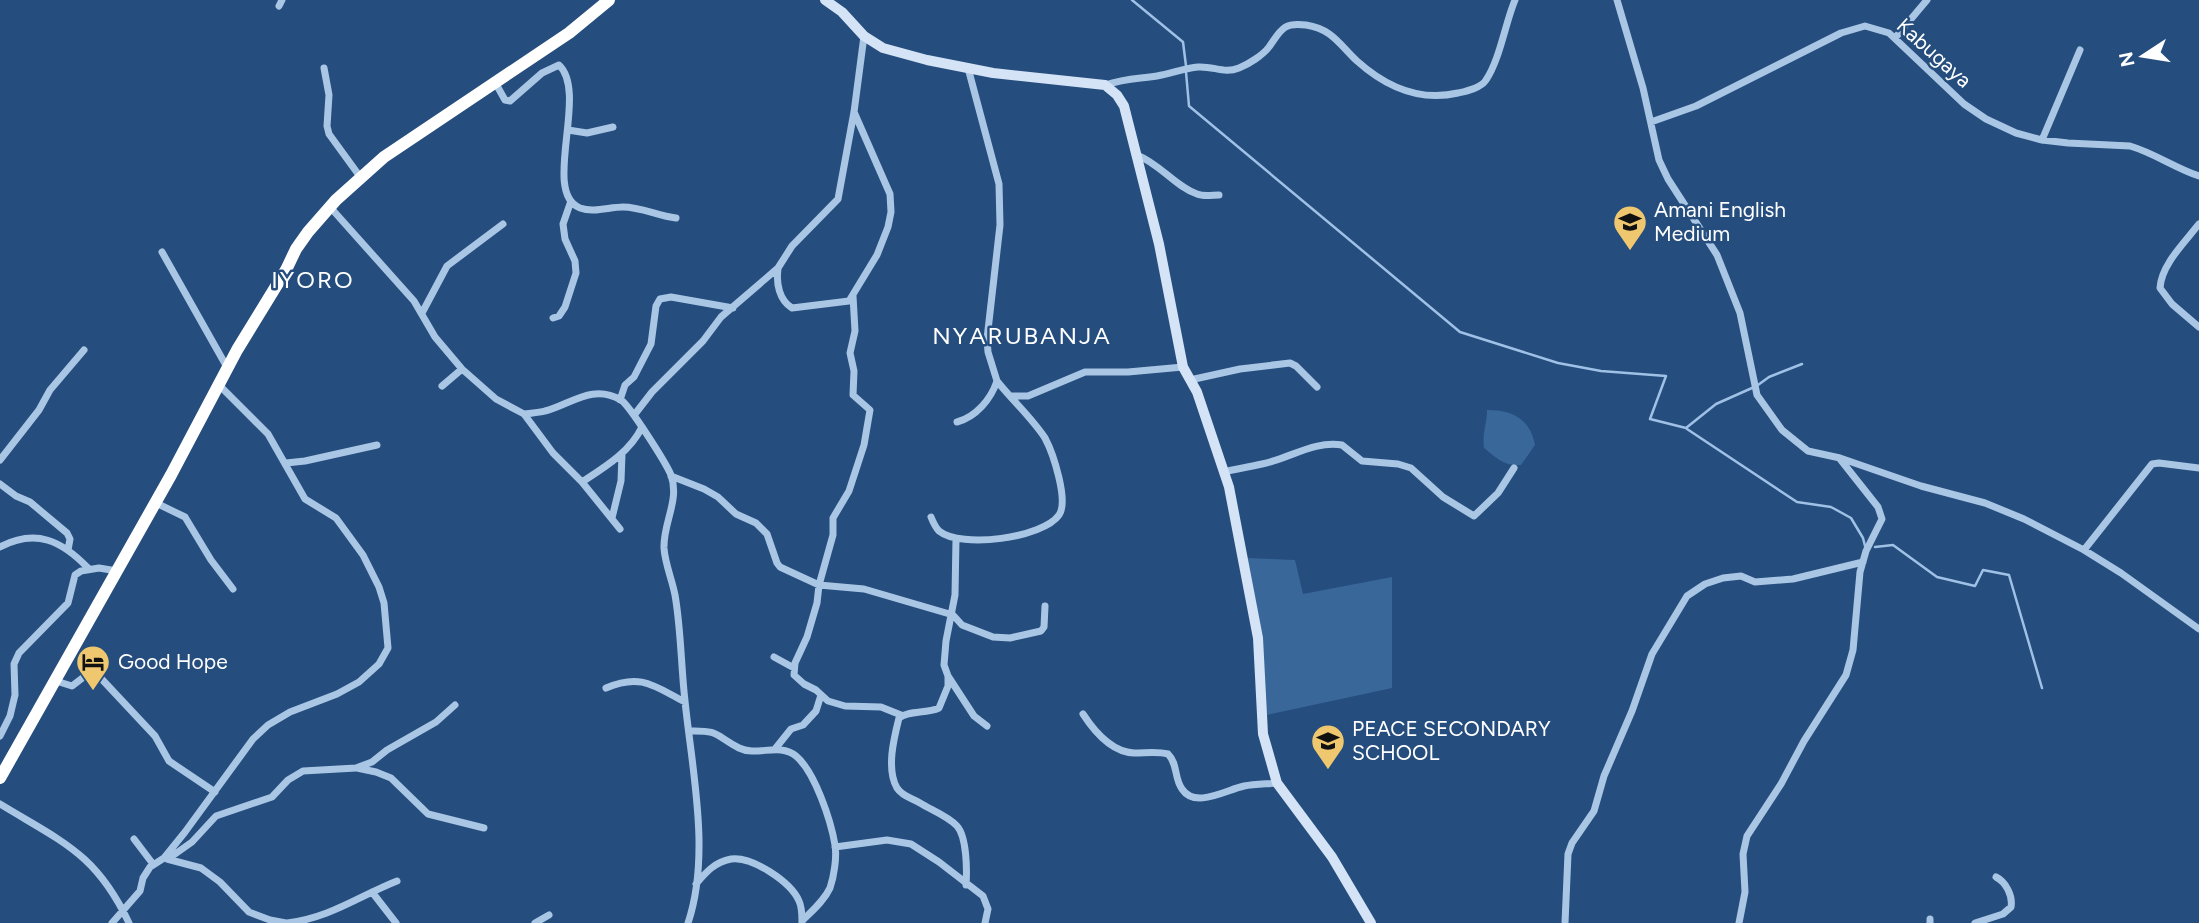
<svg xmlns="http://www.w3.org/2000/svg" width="2199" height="923" font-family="Figtree,sans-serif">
  <rect width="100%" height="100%" fill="#254d7d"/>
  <path fill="#39679a" d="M 1487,410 C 1513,410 1530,419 1535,445 L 1521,465 C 1505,467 1495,457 1484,448 C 1482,433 1487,424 1487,410 Z
    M 1247,558 L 1295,560 L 1303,594 L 1392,577 L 1392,688 L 1267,715 Z"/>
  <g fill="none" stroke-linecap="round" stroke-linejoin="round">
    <path stroke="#9fc1e6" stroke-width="2.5" d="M 1132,0 L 1183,42 L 1186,66
      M 1186,72 L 1189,106 L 1460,332 L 1558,363 L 1601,371 L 1666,376 L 1650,419 L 1686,428 L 1716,404 L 1752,388
      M 1758,385 L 1769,377 L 1802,364
      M 1687,429 L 1797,502 L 1831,507 L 1851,518 L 1863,538 L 1865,546
      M 1875,547 L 1893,545 L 1937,577 L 1975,586 L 1983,570 L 2009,575 L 2042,688"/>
    <path stroke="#aac6e5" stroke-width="7" d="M 1617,0 L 1643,88 L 1659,160 L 1668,179 L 1717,255 L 1740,313 L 1757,395 L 1782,430 L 1808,451 L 1840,458 L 1921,486 L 1985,503 L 2024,519 L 2084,550 L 2121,573 L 2199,629
      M 279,6 L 282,0
      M 1895,38 L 1927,0
      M 324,68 L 329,95 L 327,126 L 329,134 L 361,178
      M 496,84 L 505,100 L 510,101 L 542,73 L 559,65 C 589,93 541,193 580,208 C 594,213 609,207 623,207 C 641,207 658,216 676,218
      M 1105,85 C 1126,78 1136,79 1157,76 C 1171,74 1184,68 1198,67 C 1214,66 1224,74 1239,68 C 1249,64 1263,55 1269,47 C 1281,30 1283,22 1306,25 C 1332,29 1339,44 1357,61 C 1386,87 1419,102 1458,93 C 1467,91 1481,88 1486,80 C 1500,59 1505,24 1515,0
      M 1651,122 L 1696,106 L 1841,33 L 1865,26 L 1889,33 L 1964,104 L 1986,119 L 2016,133 L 2042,140 L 2068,143 L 2130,146 C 2154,153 2175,168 2199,176
      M 568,130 L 587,133 L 613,127
      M 2042,140 L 2080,50
      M 1137,155 C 1160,164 1176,187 1197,194 C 1204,197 1212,195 1219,195
      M 330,207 L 414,301 L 435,337 L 462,369 L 496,399 L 524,414 L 553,453 L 582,482 L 620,529
      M 2199,224 C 2185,242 2161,265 2160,288 L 2172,304 L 2199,327
      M 162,252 L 228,369
      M 778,269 C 776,283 779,300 792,308 L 849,301 L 877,255 L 888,227 L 891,212 L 890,194 L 854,112
      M 853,296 L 855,331 L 850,353 L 854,371 L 853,395 L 870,410 L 864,445 L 849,491 L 833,518 L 833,535 L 819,585 L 817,603 L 807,637 L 795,663 L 794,675 L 804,684 L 816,690 L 828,701 L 845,706 L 881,707 L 901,715
      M 422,313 L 447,266 L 503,224
      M 553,318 L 559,316 L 565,307 L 576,273 L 575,261 L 565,239 L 563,224 L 571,201
      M 1190,380 L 1240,369 L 1290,363 L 1296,366 L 1317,387
      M 442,386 L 462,369
      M 1010,396 L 1028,396 L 1085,372 L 1128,372 L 1183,367
      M 620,400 L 625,385 L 634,377 L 651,344 L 656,306 L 660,299 L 671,297 L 733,308
      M 524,414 C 530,413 538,413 545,411 C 570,405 592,383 621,400 C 630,406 666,463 671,475 C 680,500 663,523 664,548 C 665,564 672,579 675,595 C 681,629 681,666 685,701 C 692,770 711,855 688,923
      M 635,414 L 652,392 L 703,341 L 721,317 L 778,268 L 792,246 L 838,199 L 854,112 L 864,36
      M 957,422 C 976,417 991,399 997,381 L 988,352 L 987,339 L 1000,225 L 999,184 L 968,68
      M 0,460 L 39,410 L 50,390 L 84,350
      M 286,463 L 305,461 L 377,445
      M 1223,472 C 1236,469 1249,467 1262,464 C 1288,459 1315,440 1342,445 L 1362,461 L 1398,464 L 1411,468 L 1443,497 L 1474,516 L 1498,493 L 1514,468
      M 671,476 L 704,489 L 718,497 L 736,514 L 756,523 L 767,534 L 777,563 L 780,567 L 819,585 L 864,589 L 953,615 L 962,625 L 993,637 L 1010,638 L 1041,631 L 1044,627 L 1045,606
      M 582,482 C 605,467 630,452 642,427
      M 0,484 L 16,496 L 30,502 L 67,533 L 70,539 L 68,550
      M 156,503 L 185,517 L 211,560 L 233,589
      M 931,517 C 933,522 935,527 939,531 C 961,549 1043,538 1059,515 C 1069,501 1053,453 1045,438 C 1032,418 1012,400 997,381
      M 612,518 L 621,481 L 622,454
      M 956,539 L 955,595 L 946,641 L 944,665 L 948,676 L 974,716 L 987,726
      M 0,547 C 36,528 62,541 88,568
      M 2084,550 L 2152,464 L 2159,463 L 2199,468
      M 774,657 L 794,668
      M 948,676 L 948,686 L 939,708 C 926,714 909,710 899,718 C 894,738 886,769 897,788 C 903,797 912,798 920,803 C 931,810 948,816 957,826 C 967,837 967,871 966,885
      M 56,681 L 72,686 L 89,673 L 96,673 L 155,736 L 169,761 L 215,792
      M 606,688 C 641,673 654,686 685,702
      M 1083,714 C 1094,731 1112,752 1134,753 C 1146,753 1157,751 1168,754 C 1178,764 1174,778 1182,789 C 1195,809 1226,790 1244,786 C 1254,784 1266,784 1277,783
      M 689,731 C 721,730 715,736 739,748 C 757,757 779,742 796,756 C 815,772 831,821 835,845 C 837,857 834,876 830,888 C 824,901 812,911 802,921
      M 0,736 L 10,716 L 15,695 L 14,664 L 19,653 L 68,603 L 75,575 L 81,571 L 99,568 L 117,571
      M 775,749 L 791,729 L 803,725 L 816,711 L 821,695
      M 357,768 L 376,772 L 391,778 L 428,814 L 484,828
      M 0,804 C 62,842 96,853 129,923
      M 134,839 L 153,864
      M 835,847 L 887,840 L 911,844 L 939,862 L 983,896 L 988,909 L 985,923
      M 167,859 L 201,868 L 220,882 L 249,912 L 270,920 L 286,923
      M 168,859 L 192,842 L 216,816 L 272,797 L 288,780 L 303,771 L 356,768 L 372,762 L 387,750 L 436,722 L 455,705
      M 696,884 C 706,872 715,862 731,859 C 752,856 791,882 799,901 C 802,907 802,915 802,922
      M 372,892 L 396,923
      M 1930,919 L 1930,923
      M 112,923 L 140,891 L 143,878 L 150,867 L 164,858 L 185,832 L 253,739 L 268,725 L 290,712 L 337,694 L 359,682 L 379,664 L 388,648 L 384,603 L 379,587 L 363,555 L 336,518 L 305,499 L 268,434 L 219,385
      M 287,923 C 330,918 359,896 397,881
      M 535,923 L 549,915
      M 1565,923 L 1568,854 L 1572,843 L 1594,811 L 1604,776 L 1632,711 L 1652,654 L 1687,596 L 1705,584 L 1723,578 L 1741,576 L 1755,582 L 1793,579 L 1863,562
      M 1739,923 L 1745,892 L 1743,854 L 1747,836 L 1781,784 L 1804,741 L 1846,675 L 1853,650 L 1860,572 L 1866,551 L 1882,519 L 1878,507 L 1840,459
      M 1975,923 L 2003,914 L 2011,907 C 2013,896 2006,882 1996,877"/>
    <path stroke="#d4e3f5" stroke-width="10" d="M 825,0 L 842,12 L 864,36 L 883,48 L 927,60 L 993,73 L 1105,85 L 1117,95 L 1124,106 L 1159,244 L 1183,367 L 1197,392 L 1229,487 L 1258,638 L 1263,734 L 1277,783 L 1332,857 L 1371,923"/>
    <path stroke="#fff" stroke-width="12" d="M 0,778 L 171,475 L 237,350 L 286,270 L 296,249 L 308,232 L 336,200 L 384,157 L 569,33 L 609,0"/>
  </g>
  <defs>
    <g id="school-pin" transform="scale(1.75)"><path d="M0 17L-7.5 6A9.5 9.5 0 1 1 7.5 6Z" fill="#eec76f" stroke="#254d7d"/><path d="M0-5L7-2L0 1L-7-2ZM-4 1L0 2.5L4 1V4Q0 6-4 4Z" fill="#111"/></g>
    <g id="hotel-pin" transform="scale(1.75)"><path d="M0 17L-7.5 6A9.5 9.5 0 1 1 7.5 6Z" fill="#eec76f" stroke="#254d7d"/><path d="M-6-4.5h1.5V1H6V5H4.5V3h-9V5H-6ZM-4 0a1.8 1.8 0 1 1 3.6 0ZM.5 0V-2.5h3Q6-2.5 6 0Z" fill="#111"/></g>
  </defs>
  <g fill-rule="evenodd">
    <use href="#school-pin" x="1630" y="222"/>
    <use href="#hotel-pin" x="93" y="662"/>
    <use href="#school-pin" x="1328" y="741"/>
  </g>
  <g text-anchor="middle" stroke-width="5" stroke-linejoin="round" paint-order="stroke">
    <g font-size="21" fill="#fff" stroke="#254d7d">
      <text transform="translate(1934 53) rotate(42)" y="7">Kabugaya</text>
    </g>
    <g font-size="21" fill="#fff" stroke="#254d7d" text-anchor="start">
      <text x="1654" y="217">Amani English<tspan x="1654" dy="24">Medium</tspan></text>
      <text x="118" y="669">Good Hope</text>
      <text x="1352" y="736">PEACE SECONDARY<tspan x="1352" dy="24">SCHOOL</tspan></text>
    </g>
    <g font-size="24" letter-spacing="2" fill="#fff" stroke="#254d7d">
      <text x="313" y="288">IYORO</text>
      <text x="1022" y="344">NYARUBANJA</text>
    </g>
  </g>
  <g transform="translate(2143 56) rotate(258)" stroke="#254d7d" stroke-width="5" paint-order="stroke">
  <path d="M0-5L12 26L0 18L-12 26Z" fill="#ffffff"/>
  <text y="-10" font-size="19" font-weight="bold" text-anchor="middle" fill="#ffffff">N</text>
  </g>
</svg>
